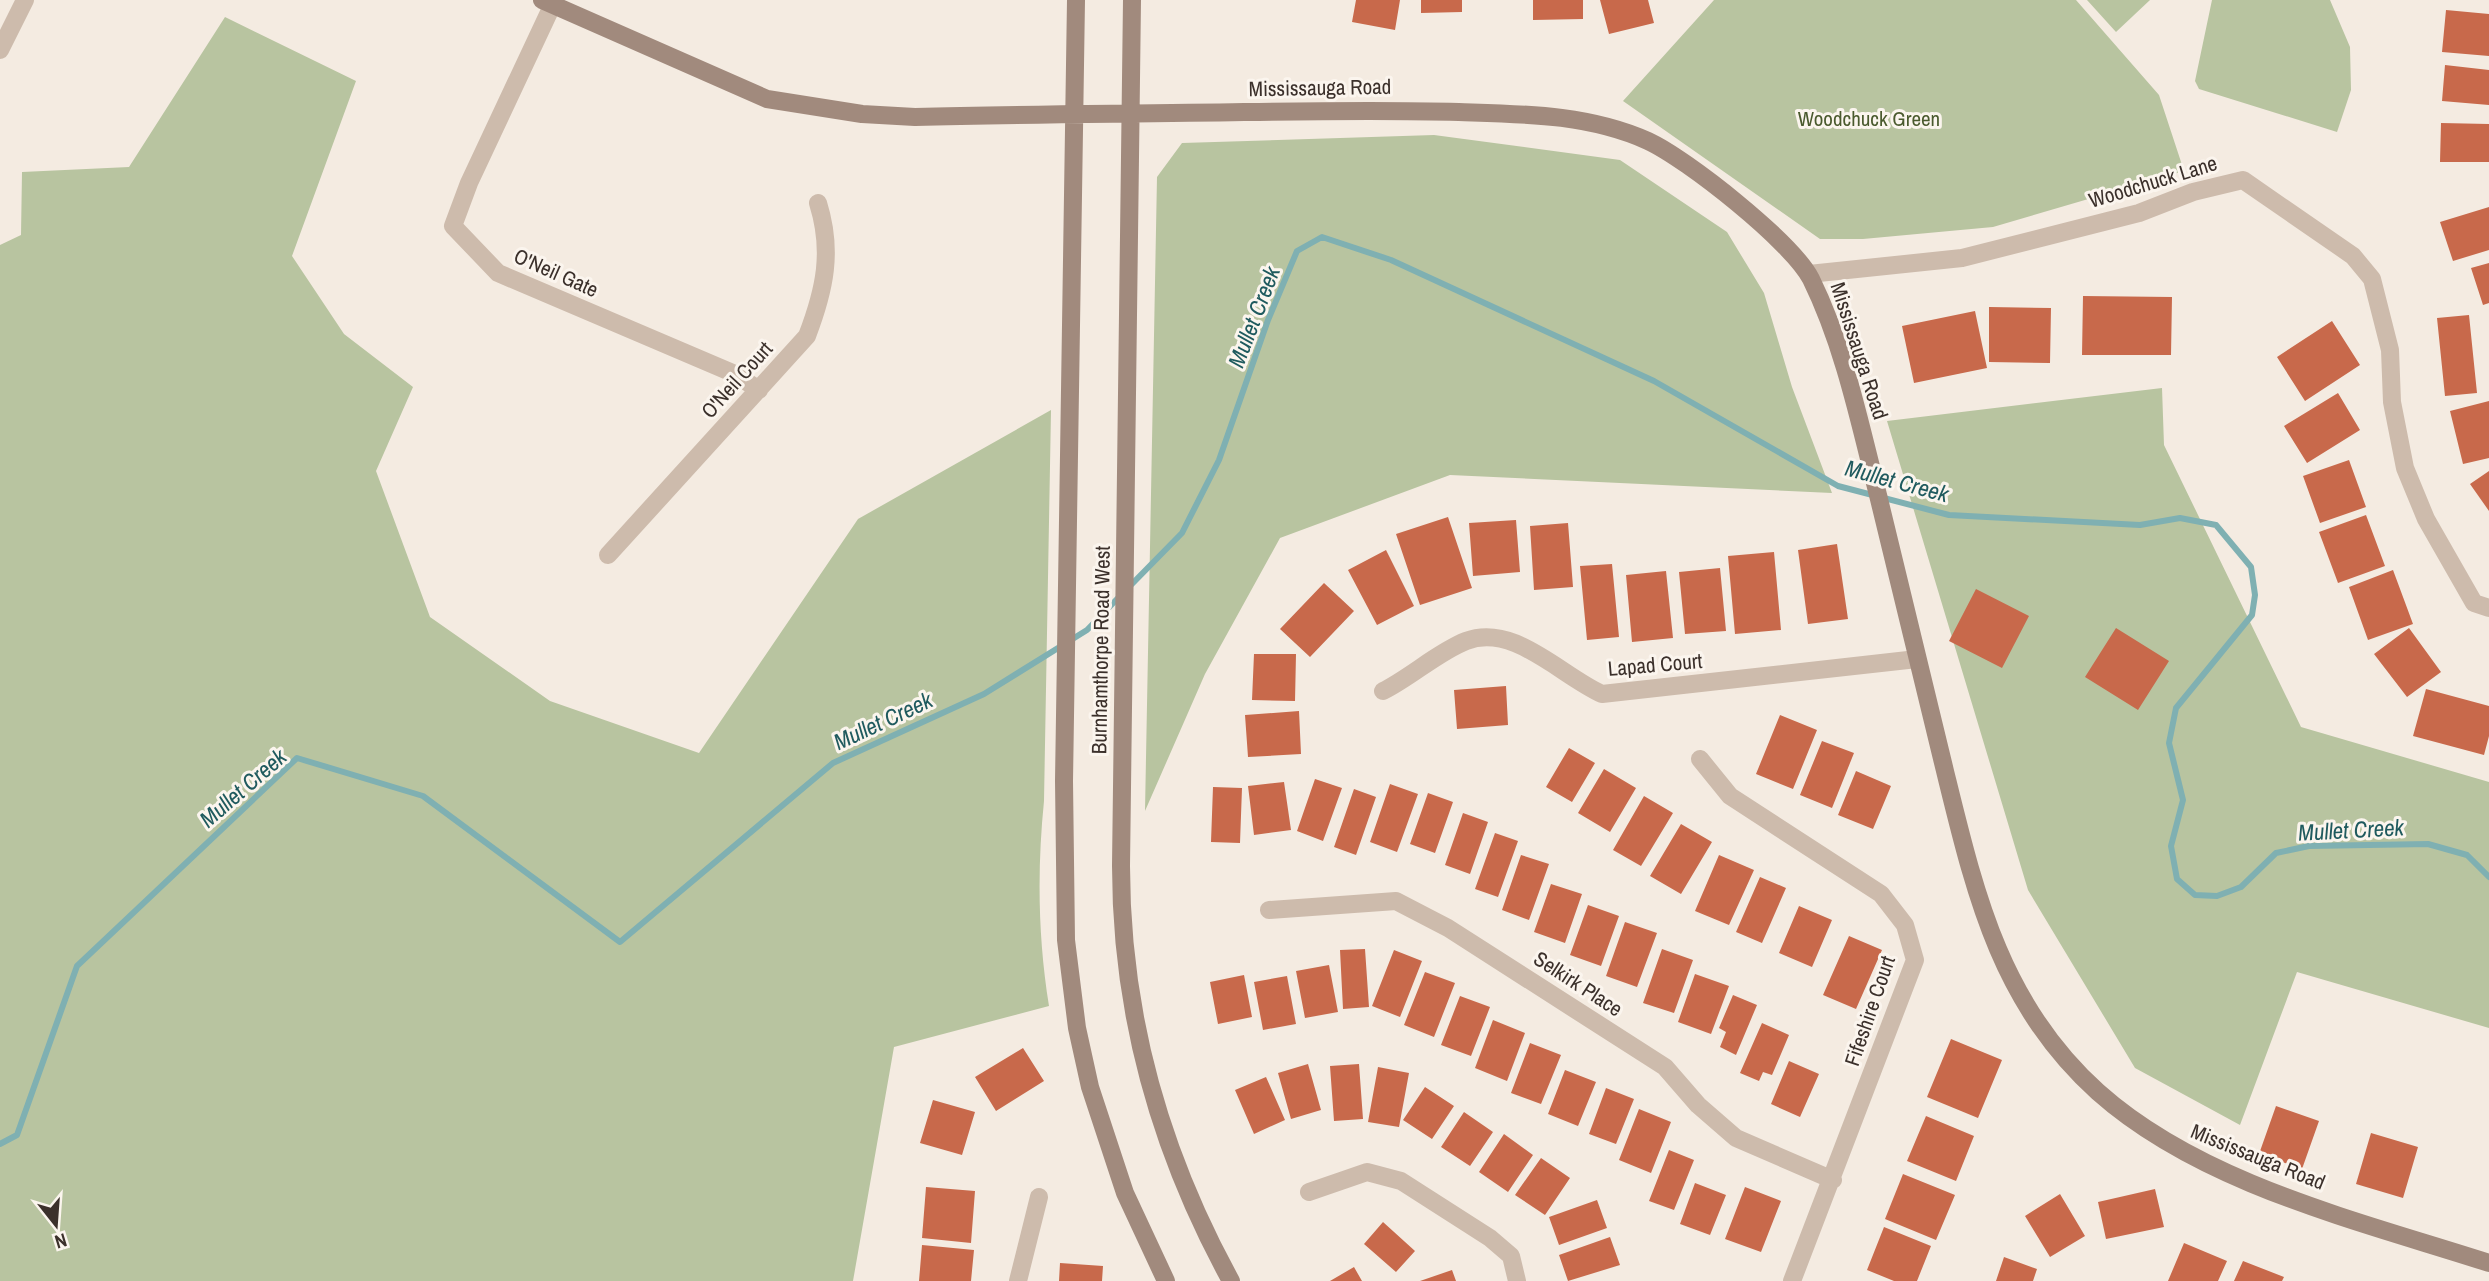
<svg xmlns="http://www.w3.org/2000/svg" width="2489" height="1281" font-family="'Archivo Narrow',sans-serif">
  <rect width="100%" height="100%" fill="#f4ebe1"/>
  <path fill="#b8c4a0" d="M 1714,0 L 2076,0 L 2159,95 L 2184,171 L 1993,227 L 1863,239 L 1820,239 L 1623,101 Z
    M 2087,0 L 2150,0 L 2116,32 Z
    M 2212,0 L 2330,0 L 2350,47 L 2351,90 L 2337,132 L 2199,89 L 2195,81 Z
    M 225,17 L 356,81 L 292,256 L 344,334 L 413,387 L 376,471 L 430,617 L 550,701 L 699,753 L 858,519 L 1051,410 L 1044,801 C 1037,870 1038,938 1049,1006 L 894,1047 L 853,1281 L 0,1281 L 0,245 L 21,235 L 22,172 L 129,167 Z
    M 1434,135 L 1620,160 L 1727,232 L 1764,293 L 1792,387 L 1832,493 L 1450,475 L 1280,538 L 1205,674 L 1145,811 L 1157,177 L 1182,143 Z
    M 2162,388 L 2164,445 L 2301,727 L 2489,782 L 2489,1028 L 2297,972 L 2240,1125 L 2135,1068 L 2028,890 L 1887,421 Z"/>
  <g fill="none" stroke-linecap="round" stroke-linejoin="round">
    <path stroke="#7fb0b2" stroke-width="6" d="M 1128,588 L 1182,533 L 1219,460 L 1268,320 L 1297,251 L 1322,237 L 1391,260 L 1654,381 L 1838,486 L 1949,515 L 2140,525 L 2180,518 L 2216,525 L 2251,567 L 2255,595 L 2252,615 L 2176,708 L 2169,743 L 2183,800 L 2171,846 L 2177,879 L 2195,895 L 2217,896 L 2241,887 L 2276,853 L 2309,846 L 2428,844 L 2467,855 L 2489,877
      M 0,1144 L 17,1135 L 77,966 L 297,758 L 423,796 L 620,942 L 833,763 L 984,694 L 1087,630 L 1120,596"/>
  </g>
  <path fill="#c8694b" d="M 1356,0 L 1400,0 L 1395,30 L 1352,22 Z
    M 1421,0 L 1462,0 L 1462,12 L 1421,13 Z
    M 1533,0 L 1583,0 L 1583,19 L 1533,20 Z
    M 1600,0 L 1648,0 L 1654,23 L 1609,34 Z
    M 2446,10 L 2489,14 L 2489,56 L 2442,52 Z
    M 2445,65 L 2489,70 L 2489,105 L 2442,101 Z
    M 2441,123 L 2489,124 L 2489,162 L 2440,162 Z
    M 2489,207 L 2489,250 L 2453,261 L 2440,222 Z
    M 2489,263 L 2489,303 L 2483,305 L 2471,268 Z
    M 2083,296 L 2172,297 L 2171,355 L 2082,355 Z
    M 1989,307 L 2051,308 L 2050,363 L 1989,362 Z
    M 1975,311 L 1987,368 L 1914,383 L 1902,326 Z
    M 2469,315 L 2477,393 L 2445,396 L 2437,318 Z
    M 2332,321 L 2360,365 L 2305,401 L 2277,357 Z
    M 2338,393 L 2360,430 L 2307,463 L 2284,426 Z
    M 2489,401 L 2489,458 L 2463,464 L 2450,411 Z
    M 2349,460 L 2366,507 L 2320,523 L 2303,476 Z
    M 2489,471 L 2489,511 L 2470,484 Z
    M 2366,515 L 2385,566 L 2338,583 L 2319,532 Z
    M 1448,517 L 1472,588 L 1420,605 L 1396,534 Z
    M 1516,520 L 1520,572 L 1473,576 L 1469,523 Z
    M 1568,523 L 1573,587 L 1534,590 L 1530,526 Z
    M 1837,544 L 1848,619 L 1808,624 L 1798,550 Z
    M 1386,550 L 1414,606 L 1377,625 L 1348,570 Z
    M 1774,552 L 1781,630 L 1735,634 L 1728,556 Z
    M 1612,564 L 1619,637 L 1587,640 L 1580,566 Z
    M 1720,568 L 1726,631 L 1685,634 L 1679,572 Z
    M 2393,570 L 2413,624 L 2368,640 L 2349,587 Z
    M 1666,571 L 1673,638 L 1632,642 L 1626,575 Z
    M 1324,583 L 1354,611 L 1310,657 L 1280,629 Z
    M 1976,589 L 2029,616 L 2002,668 L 1949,641 Z
    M 2116,628 L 2169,661 L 2138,710 L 2085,677 Z
    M 2409,628 L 2441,672 L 2407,697 L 2374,654 Z
    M 1254,654 L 1296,654 L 1295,701 L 1252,700 Z
    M 1506,686 L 1508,725 L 1457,729 L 1454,690 Z
    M 2426,689 L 2489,706 L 2489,736 L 2484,755 L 2413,736 Z
    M 1299,711 L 1301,754 L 1248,757 L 1245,715 Z
    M 1780,715 L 1817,730 L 1793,789 L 1756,774 Z
    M 1822,741 L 1854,753 L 1832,808 L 1800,795 Z
    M 1569,748 L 1595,763 L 1572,802 L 1546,787 Z
    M 1604,769 L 1636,788 L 1610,832 L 1578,813 Z
    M 1856,771 L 1891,786 L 1873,829 L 1838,815 Z
    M 1315,779 L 1342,788 L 1323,841 L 1297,831 Z
    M 1284,782 L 1291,830 L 1254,835 L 1248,786 Z
    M 1390,784 L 1418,794 L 1397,852 L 1370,842 Z
    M 1213,787 L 1242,788 L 1240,843 L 1211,842 Z
    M 1354,789 L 1376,797 L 1356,855 L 1334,847 Z
    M 1428,793 L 1453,802 L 1435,853 L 1410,844 Z
    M 1644,796 L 1673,813 L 1641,866 L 1613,850 Z
    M 1463,813 L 1488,822 L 1470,874 L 1445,865 Z
    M 1681,824 L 1712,842 L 1681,894 L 1650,876 Z
    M 1495,833 L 1518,841 L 1498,897 L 1475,889 Z
    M 1521,855 L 1549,864 L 1529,920 L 1502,910 Z
    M 1719,855 L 1754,870 L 1729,925 L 1695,911 Z
    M 1760,877 L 1786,888 L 1762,943 L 1736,932 Z
    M 1551,884 L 1582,894 L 1565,943 L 1534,932 Z
    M 1588,905 L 1619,916 L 1601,966 L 1570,955 Z
    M 1799,906 L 1832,920 L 1812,967 L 1779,953 Z
    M 1625,922 L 1657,933 L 1637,987 L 1606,976 Z
    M 1849,936 L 1882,950 L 1856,1009 L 1823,995 Z
    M 1365,949 L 1369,1007 L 1343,1009 L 1340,950 Z
    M 1662,949 L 1693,960 L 1674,1013 L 1643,1003 Z
    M 1394,950 L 1422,961 L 1400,1017 L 1372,1006 Z
    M 1329,965 L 1338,1012 L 1305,1018 L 1296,971 Z
    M 1425,972 L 1455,983 L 1434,1037 L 1404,1025 Z
    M 1695,974 L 1729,986 L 1711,1034 L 1678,1022 Z
    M 1244,975 L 1252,1017 L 1218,1024 L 1210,982 Z
    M 1287,976 L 1296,1024 L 1263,1030 L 1254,982 Z
    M 1733,995 L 1757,1005 L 1736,1055 L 1720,1047 L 1726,1032 L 1719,1028 Z
    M 1460,996 L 1490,1007 L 1471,1056 L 1441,1045 Z
    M 1493,1020 L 1525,1033 L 1507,1081 L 1475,1068 Z
    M 1762,1023 L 1789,1035 L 1772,1075 L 1763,1072 L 1759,1081 L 1740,1073 Z
    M 1951,1039 L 2002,1060 L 1978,1118 L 1927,1097 Z
    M 1530,1043 L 1561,1055 L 1541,1104 L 1511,1093 Z
    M 1023,1048 L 1044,1081 L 996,1111 L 975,1077 Z
    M 1789,1061 L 1819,1074 L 1800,1117 L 1771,1104 Z
    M 1308,1064 L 1321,1110 L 1291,1119 L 1278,1073 Z
    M 1359,1064 L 1363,1119 L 1334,1121 L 1330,1066 Z
    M 1378,1067 L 1409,1073 L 1399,1127 L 1368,1122 Z
    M 1565,1070 L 1596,1082 L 1578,1126 L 1548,1114 Z
    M 1266,1077 L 1285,1120 L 1254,1134 L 1235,1090 Z
    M 1425,1087 L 1454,1106 L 1432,1139 L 1403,1120 Z
    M 1606,1088 L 1634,1099 L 1616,1144 L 1589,1134 Z
    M 933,1100 L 975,1112 L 962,1155 L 920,1143 Z
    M 2276,1106 L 2319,1121 L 2302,1169 L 2259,1154 Z
    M 1639,1109 L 1671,1122 L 1651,1173 L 1619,1160 Z
    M 1464,1112 L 1493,1132 L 1470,1166 L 1441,1147 Z
    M 1926,1116 L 1974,1136 L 1956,1181 L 1907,1161 Z
    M 2371,1133 L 2418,1147 L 2403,1198 L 2356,1184 Z
    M 1504,1134 L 1533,1155 L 1508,1192 L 1479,1172 Z
    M 1669,1150 L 1694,1160 L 1674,1210 L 1649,1201 Z
    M 1541,1158 L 1570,1178 L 1545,1215 L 1515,1195 Z
    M 1903,1174 L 1955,1195 L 1936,1240 L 1885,1219 Z
    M 1695,1183 L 1726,1195 L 1710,1235 L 1680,1224 Z
    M 926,1187 L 975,1191 L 971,1243 L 922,1238 Z
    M 1745,1187 L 1781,1201 L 1761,1252 L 1725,1239 Z
    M 2155,1189 L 2164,1227 L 2106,1239 L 2098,1202 Z
    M 2060,1194 L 2085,1236 L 2050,1257 L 2025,1216 Z
    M 1597,1200 L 1607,1228 L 1559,1245 L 1549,1217 Z
    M 1383,1222 L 1415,1251 L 1396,1272 L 1364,1244 Z
    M 1884,1227 L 1931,1246 L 1917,1281 L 1894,1281 L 1867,1270 Z
    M 1610,1237 L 1620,1265 L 1568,1281 L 1559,1255 Z
    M 2184,1243 L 2227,1261 L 2218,1281 L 2168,1281 Z
    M 922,1245 L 974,1250 L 971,1281 L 919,1281 Z
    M 2004,1257 L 2037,1269 L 2033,1281 L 1996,1281 Z
    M 2243,1261 L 2284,1277 L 2282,1281 L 2234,1281 Z
    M 1060,1263 L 1103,1266 L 1102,1281 L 1059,1281 Z
    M 1354,1267 L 1362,1281 L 1330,1281 Z
    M 1452,1270 L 1456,1281 L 1420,1281 Z"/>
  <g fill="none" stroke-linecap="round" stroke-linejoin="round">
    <path stroke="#cdbbac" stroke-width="18" d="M 552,6 L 469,183 L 453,226 L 498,273 L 735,374 L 759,390
      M 0,50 L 25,0
      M 1809,274 L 1962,258 L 2139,213 L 2193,192 L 2243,180 L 2353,256 L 2372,279 L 2390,350 L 2392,402 L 2405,468 L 2426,519 L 2474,603 L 2489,608
      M 608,555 L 807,336 C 825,289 833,251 818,203
      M 1383,691 C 1411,677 1438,652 1466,641 C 1514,623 1560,675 1602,694 L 1917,659
      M 1700,759 L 1730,796 L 1881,894 L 1905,925 L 1915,960 L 1792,1281
      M 1269,910 L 1396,901 L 1448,928 L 1665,1067 L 1698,1105 L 1736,1138 L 1833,1180
      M 1309,1192 L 1367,1172 L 1401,1181 L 1490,1238 L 1511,1256 L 1517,1281
      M 1018,1281 L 1039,1197"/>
    <path stroke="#a18a7d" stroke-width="18" d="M 542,0 L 767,99 L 862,114 L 915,117 C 1025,114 1134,114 1244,112 C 1316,111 1387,110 1459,112 C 1523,114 1588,114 1648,141 C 1687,159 1792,242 1811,279 C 1844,346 1860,424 1878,495 C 1900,587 1922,679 1945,771 C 1975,893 2000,1004 2098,1092 C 2201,1184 2359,1221 2489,1263
      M 1076,0 L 1064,781 L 1066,940 L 1077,1028 L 1090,1087 L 1125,1193 L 1166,1281
      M 1132,0 L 1121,866 C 1121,1014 1160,1152 1231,1281"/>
  </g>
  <g text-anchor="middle" stroke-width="6" stroke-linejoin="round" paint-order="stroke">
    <g font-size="21" fill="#3b302b" stroke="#fbf5ee">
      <text transform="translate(1320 88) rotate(-1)" y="7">Mississauga Road</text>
      <text transform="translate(2153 182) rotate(-17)" y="7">Woodchuck Lane</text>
      <text transform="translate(556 273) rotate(24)" y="7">O'Neil Gate</text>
      <text transform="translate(1859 351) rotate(72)" y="7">Mississauga Road</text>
      <text transform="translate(737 380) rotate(-48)" y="7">O'Neil Court</text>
      <text transform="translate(1101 650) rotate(-89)" y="7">Burnhamthorpe Road West</text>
      <text transform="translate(1655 665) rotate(-5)" y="7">Lapad Court</text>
      <text transform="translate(1578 984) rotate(33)" y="7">Selkirk Place</text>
      <text transform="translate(1870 1011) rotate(-71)" y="7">Fifeshire Court</text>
      <text transform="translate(2258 1157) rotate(22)" y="7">Mississauga Road</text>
    </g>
    <g font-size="21" fill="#4a5a2e" stroke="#fbf5ee">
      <text x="1869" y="126">Woodchuck Green</text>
    </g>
    <g font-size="23" font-style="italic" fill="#1f5a5e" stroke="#fbf5ee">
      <text transform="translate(1254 317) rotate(-69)" y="8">Mullet Creek</text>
      <text transform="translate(1897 481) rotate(15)" y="8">Mullet Creek</text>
      <text transform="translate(883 721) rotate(-25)" y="8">Mullet Creek</text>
      <text transform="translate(243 788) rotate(-41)" y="8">Mullet Creek</text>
      <text transform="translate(2351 830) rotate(-3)" y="8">Mullet Creek</text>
    </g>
  </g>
  <g transform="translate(56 1225) rotate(163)" stroke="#fbf5ee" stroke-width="5" paint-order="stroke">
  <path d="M0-5L12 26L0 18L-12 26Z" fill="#3b302b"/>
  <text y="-10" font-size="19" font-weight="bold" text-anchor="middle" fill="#3b302b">N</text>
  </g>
</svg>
